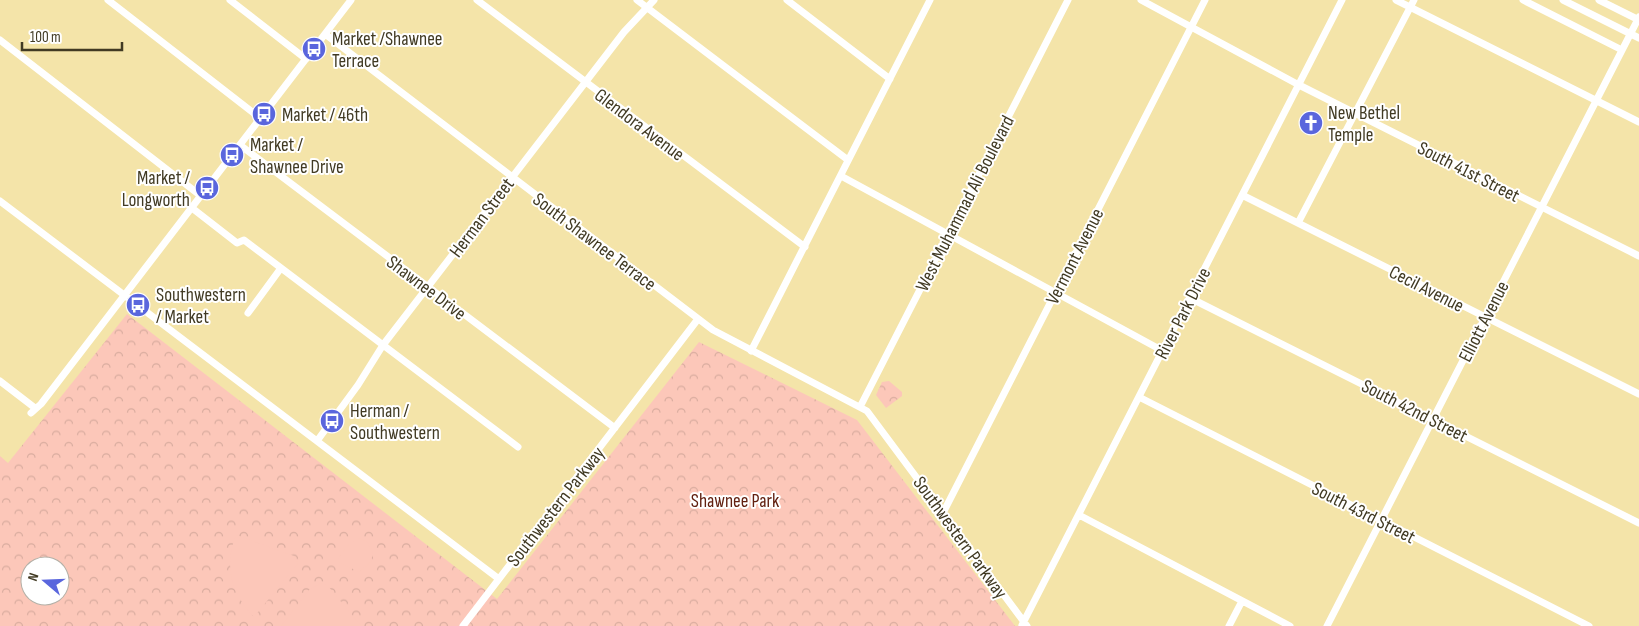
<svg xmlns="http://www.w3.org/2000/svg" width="1639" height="626" font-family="'Sofia Sans Condensed',sans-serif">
  <defs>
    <pattern id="park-crowns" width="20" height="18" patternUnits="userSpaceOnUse" patternTransform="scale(1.25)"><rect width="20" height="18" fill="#fcc7b9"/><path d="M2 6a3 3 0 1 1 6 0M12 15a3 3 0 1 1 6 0" fill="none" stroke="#d9ac9f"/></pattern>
  </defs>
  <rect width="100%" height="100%" fill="#f4e4a9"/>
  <path fill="url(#park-crowns)" fill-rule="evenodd" d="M 127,314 L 497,599 L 699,342 L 857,420 L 1015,626 L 0,626 L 0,456 L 8,463 ZM 30,566 L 60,566 L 60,596 L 30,596 Z
    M 889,381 L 902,392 L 902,396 L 886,408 L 876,395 L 882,382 Z"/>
  <path fill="#fcc7b9" d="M 236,535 L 294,556 L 298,563 L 254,617 C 232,594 223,566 236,535 Z
    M 359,538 L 367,542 L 373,552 L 371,562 L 359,572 L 339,562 L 338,558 L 350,543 Z
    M 321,583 L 328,586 L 361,626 L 281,626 L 310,589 Z"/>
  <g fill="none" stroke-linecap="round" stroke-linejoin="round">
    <path stroke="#fff" stroke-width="7" d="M 108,0 L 260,118
      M 230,0 L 306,59
      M 477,0 L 805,247
      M 637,0 L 848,160
      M 787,0 L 890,79
      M 1141,0 L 1299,85 L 1639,256
      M 1396,0 L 1639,122
      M 1523,0 L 1622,50
      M 1563,0 L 1639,38
      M 1599,0 L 1639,20
      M 325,34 L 713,330 L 867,411 L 1027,626
      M 0,40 L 201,196
      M 240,145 L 615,428
      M 841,176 L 1163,351
      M 1242,195 L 1639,394
      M 0,201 L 499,579
      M 192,208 L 237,243 L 244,240 L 518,447
      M 1298,223 L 1414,0
      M 1190,298 L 1639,523
      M 248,313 L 281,268
      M 751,351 L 930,0
      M 0,381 L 35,408
      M 1139,397 L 1589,626
      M 860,407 L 1068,0
      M 31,413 L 41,404 L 351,0
      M 317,441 L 358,385 L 383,345 L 624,32 L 654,0
      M 943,513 L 1205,0
      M 1079,515 L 1290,626
      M 1022,625 L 1342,0
      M 463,626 L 698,319
      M 1229,626 L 1242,601
      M 1327,626 L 1639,17"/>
  </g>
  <defs>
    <g id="bus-disc" transform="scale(1.25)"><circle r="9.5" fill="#5a66dd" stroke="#fff"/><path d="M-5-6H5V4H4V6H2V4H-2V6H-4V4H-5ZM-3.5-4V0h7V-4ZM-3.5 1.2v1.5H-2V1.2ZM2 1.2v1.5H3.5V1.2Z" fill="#fff"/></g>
    <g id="church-disc" transform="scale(1.25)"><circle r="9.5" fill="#5a66dd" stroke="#fff"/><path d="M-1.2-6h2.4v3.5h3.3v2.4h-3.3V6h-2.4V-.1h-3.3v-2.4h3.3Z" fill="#fff"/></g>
  </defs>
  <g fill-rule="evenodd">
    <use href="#bus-disc" x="314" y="49"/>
    <use href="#bus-disc" x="264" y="114"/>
    <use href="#church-disc" x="1311" y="123"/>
    <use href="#bus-disc" x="232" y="155"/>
    <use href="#bus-disc" x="207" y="188"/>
    <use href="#bus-disc" x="138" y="305"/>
    <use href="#bus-disc" x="332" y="421"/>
  </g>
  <g text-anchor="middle" stroke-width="4" stroke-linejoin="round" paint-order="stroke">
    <g font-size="19" fill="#413a23" stroke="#fff" text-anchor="start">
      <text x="332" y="45">Market /Shawnee<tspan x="332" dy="22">Terrace</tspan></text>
      <text x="1328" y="119">New Bethel<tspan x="1328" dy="22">Temple</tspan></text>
      <text x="282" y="121">Market / 46th</text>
      <text x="250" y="151">Market /<tspan x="250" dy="22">Shawnee Drive</tspan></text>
      <text x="190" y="184" text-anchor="end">Market /<tspan x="190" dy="22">Longworth</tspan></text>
      <text x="156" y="301">Southwestern<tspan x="156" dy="22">/ Market</tspan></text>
      <text x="350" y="417">Herman /<tspan x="350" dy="22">Southwestern</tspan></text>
    </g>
    <g font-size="19" fill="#413a23" stroke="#fff">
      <text transform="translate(640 124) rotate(37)" y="7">Glendora Avenue</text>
      <text transform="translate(1469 171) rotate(27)" y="7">South 41st Street</text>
      <text transform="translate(964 203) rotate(-63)" y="7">West Muhammad Ali Boulevard</text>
      <text transform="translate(481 217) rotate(-53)" y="7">Herman Street</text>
      <text transform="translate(595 241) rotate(37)" y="7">South Shawnee Terrace</text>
      <text transform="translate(1074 256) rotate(-63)" y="7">Vermont Avenue</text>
      <text transform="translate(427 287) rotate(37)" y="7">Shawnee Drive</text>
      <text transform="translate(1427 288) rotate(27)" y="7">Cecil Avenue</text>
      <text transform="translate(1182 313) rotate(-63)" y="7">River Park Drive</text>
      <text transform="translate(1483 321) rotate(-63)" y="7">Elliott Avenue</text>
      <text transform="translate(1415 410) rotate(27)" y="7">South 42nd Street</text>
      <text transform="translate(555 506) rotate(-52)" y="7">Southwestern Parkway</text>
      <text transform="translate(1364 512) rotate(27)" y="7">South 43rd Street</text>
      <text transform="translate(961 537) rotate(54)" y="7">Southwestern Parkway</text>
    </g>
    <g font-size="19" fill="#622010" stroke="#fff">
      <text x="735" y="507">Shawnee Park</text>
    </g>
  </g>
  <g transform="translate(45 581) rotate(289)"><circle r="24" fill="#ffffff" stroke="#b3b0a7"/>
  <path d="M0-4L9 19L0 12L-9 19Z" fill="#5a66dd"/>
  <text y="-8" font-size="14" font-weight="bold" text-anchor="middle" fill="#413a23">N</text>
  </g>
  <path d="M22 42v8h100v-8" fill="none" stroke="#413a23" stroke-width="2.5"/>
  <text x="30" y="42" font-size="15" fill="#413a23" stroke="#ffffff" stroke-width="4" paint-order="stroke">100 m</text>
</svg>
